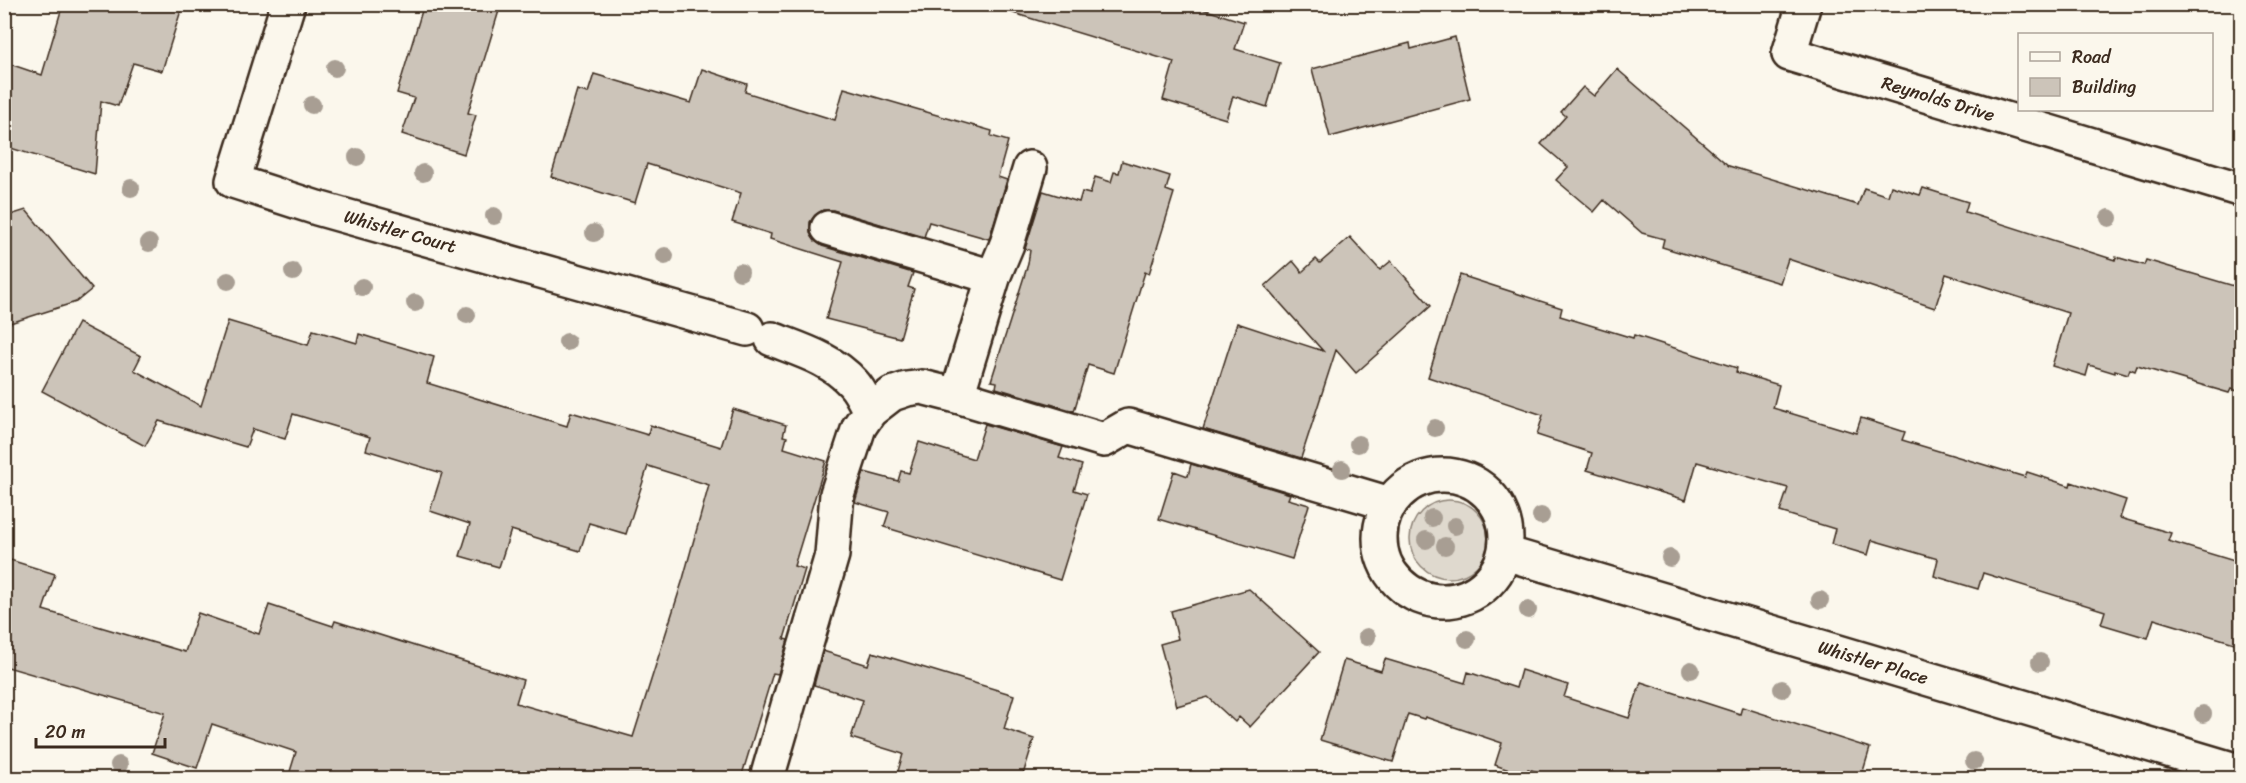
<svg xmlns="http://www.w3.org/2000/svg" width="2246" height="783" font-family="Sriracha,sans-serif">
  <rect width="100%" height="100%" fill="#fbf7ec"/>
  <filter id="ink" filterUnits="userSpaceOnUse"><feTurbulence type="fractalNoise" baseFrequency=".0167" numOctaves="2"/><feDisplacementMap in="SourceGraphic" scale="12" xChannelSelector="R" yChannelSelector="G"/><feConvolveMatrix kernelMatrix="1 2 1 2 8 2 1 2 1" color-interpolation-filters="sRGB"/></filter>
  <g filter="url(#ink)">
    <path fill="#dfd9ce" stroke="#8d8276" stroke-width="1.5" d="M1410 539a39 39 0 1 1 78 0a39 39 0 1 1-78 0Z"/>
    <path fill="#ccc4b9" stroke="#3b2a1e" stroke-width="1.5" d="M 63,4 L 183,4 L 162,71 L 133,63 L 118,106 L 101,101 L 95,174 L 4,146 L 4,62 L 42,75 Z
      M 424,4 L 501,4 L 468,113 L 476,115 L 464,154 L 402,134 L 414,98 L 397,93 Z
      M 1015,4 L 1187,4 L 1244,22 L 1235,49 L 1280,63 L 1267,107 L 1233,96 L 1226,119 L 1163,100 L 1174,62 L 1013,13 Z
      M 1455,37 L 1470,99 L 1330,137 L 1312,69 L 1410,43 L 1411,49 Z
      M 702,69 L 747,84 L 745,92 L 835,120 L 844,88 L 992,131 L 991,136 L 1008,141 L 998,177 L 1007,180 L 989,239 L 929,222 L 924,237 L 833,210 L 823,210 L 815,215 L 810,222 L 810,233 L 815,241 L 822,246 L 913,273 L 908,287 L 914,289 L 900,338 L 826,319 L 843,262 L 770,239 L 771,234 L 732,222 L 741,193 L 647,164 L 635,203 L 551,177 L 577,90 L 588,93 L 594,74 L 691,103 Z
      M 1617,69 L 1729,166 L 1858,205 L 1864,188 L 1888,196 L 1891,186 L 1920,195 L 1923,188 L 1968,202 L 1965,212 L 2115,260 L 2116,257 L 2144,265 L 2146,260 L 2241,288 L 2241,392 L 2231,389 L 2229,393 L 2137,366 L 2135,371 L 2130,369 L 2128,374 L 2115,370 L 2115,373 L 2089,365 L 2086,376 L 2052,366 L 2068,313 L 1946,274 L 1935,308 L 1788,259 L 1780,283 L 1662,247 L 1664,239 L 1642,233 L 1604,200 L 1594,212 L 1556,180 L 1568,167 L 1541,144 L 1566,116 L 1561,112 L 1583,87 L 1594,96 Z
      M 1122,161 L 1170,176 L 1166,190 L 1174,193 L 1149,274 L 1145,272 L 1114,373 L 1088,365 L 1074,411 L 996,388 L 997,382 L 991,381 L 1028,264 L 1030,250 L 1025,249 L 1043,191 L 1079,202 L 1082,192 L 1090,194 L 1095,177 L 1111,182 L 1114,172 L 1119,173 Z
      M 26,210 L 92,289 L 76,302 L 4,325 L 4,217 Z
      M 1350,237 L 1380,270 L 1391,261 L 1431,306 L 1356,373 L 1336,350 L 1301,458 L 1203,429 L 1237,323 L 1323,351 L 1265,286 L 1293,261 L 1302,272 L 1316,259 L 1320,263 Z
      M 1460,275 L 1562,308 L 1560,316 L 1633,338 L 1634,335 L 1737,368 L 1736,372 L 1779,385 L 1773,408 L 1856,433 L 1861,418 L 1905,432 L 1902,440 L 2025,477 L 2027,472 L 2070,486 L 2071,482 L 2126,500 L 2120,518 L 2171,533 L 2168,541 L 2241,563 L 2241,645 L 2154,619 L 2148,638 L 2101,624 L 2105,611 L 1983,573 L 1978,589 L 1934,576 L 1938,559 L 1872,540 L 1868,555 L 1831,544 L 1835,529 L 1780,512 L 1788,488 L 1697,462 L 1686,500 L 1587,470 L 1592,453 L 1537,435 L 1543,415 L 1428,377 Z
      M 228,321 L 308,345 L 313,330 L 357,343 L 359,334 L 434,357 L 427,383 L 567,426 L 571,412 L 648,435 L 650,425 L 721,447 L 733,409 L 786,425 L 783,436 L 787,437 L 784,448 L 826,461 L 794,566 L 805,569 L 784,639 L 788,640 L 778,674 L 773,673 L 741,778 L 288,778 L 296,752 L 212,724 L 197,768 L 152,753 L 165,713 L 4,666 L 4,558 L 55,574 L 43,610 L 185,652 L 198,613 L 259,634 L 269,605 L 333,626 L 335,621 L 523,680 L 516,703 L 633,737 L 683,579 L 709,485 L 648,466 L 626,534 L 589,523 L 580,551 L 511,530 L 499,567 L 460,556 L 470,524 L 430,511 L 442,473 L 366,450 L 370,437 L 293,414 L 285,439 L 253,429 L 246,447 L 159,421 L 145,446 L 42,391 L 78,323 L 141,356 L 134,370 L 201,406 Z
      M 985,424 L 1063,447 L 1059,458 L 1082,465 L 1074,490 L 1087,494 L 1060,580 L 884,527 L 889,512 L 855,502 L 864,472 L 898,481 L 901,471 L 909,473 L 919,442 L 974,459 Z
      M 1191,464 L 1290,494 L 1288,499 L 1309,505 L 1292,559 L 1159,519 L 1174,471 L 1188,476 Z
      M 1249,589 L 1319,652 L 1250,727 L 1239,717 L 1235,722 L 1208,697 L 1177,706 L 1160,644 L 1178,639 L 1171,611 Z
      M 823,651 L 868,665 L 872,652 L 1014,695 L 1004,729 L 1034,739 L 1022,778 L 896,778 L 903,754 L 851,738 L 863,700 L 814,685 Z
      M 1385,659 L 1465,683 L 1468,672 L 1516,688 L 1521,670 L 1568,685 L 1564,697 L 1629,718 L 1641,682 L 1740,714 L 1742,707 L 1870,748 L 1861,778 L 1557,778 L 1528,769 L 1526,776 L 1495,765 L 1502,743 L 1425,717 L 1424,719 L 1408,714 L 1393,762 L 1320,740 L 1344,660 L 1381,671 Z"/>
    <g fill="none" stroke-linecap="round" stroke-linejoin="round">
      <g stroke="#3b2a1e" stroke-width="38">
        <g id="minor">
          <path id="s1" d="M 288,4 L 233,181 L 317,208 L 747,329"/>
          <path id="s2" d="M 1804,4 L 1789,54 L 2242,190"/>
          <path d="M 828,228 L 993,277"/>
          <path d="M 772,339 C 800,350 832,359 853,383 C 860,390 865,402 870,411"/>
          <path d="M 957,396 L 1104,440 L 1128,426 L 1390,504"/>
          <circle cx="1443" cy="538" r="63"/>
          <path id="s3" d="M 1505,553 L 2242,772"/>
          <path d="M 767,778 L 832,555 L 837,494 L 859,427 L 870,411 L 892,394 L 907,389 L 922,387 L 957,396 L 994,275 L 1007,244 L 1030,168"/>
        </g>
      </g>
      <use href="#minor" stroke="#fbf7ec" stroke-width="33"/>
    </g>
    <g fill="#a89e93">
      <circle cx="335" cy="68" r="9"/>
      <circle cx="312" cy="105" r="9"/>
      <circle cx="357" cy="157" r="9"/>
      <circle cx="423" cy="173" r="9"/>
      <circle cx="131" cy="188" r="9"/>
      <circle cx="494" cy="216" r="9"/>
      <circle cx="2109" cy="218" r="9"/>
      <circle cx="594" cy="233" r="9"/>
      <circle cx="149" cy="243" r="9"/>
      <circle cx="665" cy="256" r="9"/>
      <circle cx="293" cy="272" r="9"/>
      <circle cx="740" cy="272" r="9"/>
      <circle cx="228" cy="281" r="9"/>
      <circle cx="362" cy="287" r="9"/>
      <circle cx="415" cy="303" r="9"/>
      <circle cx="467" cy="315" r="9"/>
      <circle cx="567" cy="342" r="9"/>
      <circle cx="1435" cy="428" r="9"/>
      <circle cx="1358" cy="444" r="9"/>
      <circle cx="1342" cy="469" r="9"/>
      <circle cx="1541" cy="516" r="9"/>
      <circle cx="1432" cy="518" r="9"/>
      <circle cx="1455" cy="526" r="9"/>
      <circle cx="1426" cy="540" r="9"/>
      <circle cx="1445" cy="546" r="9"/>
      <circle cx="1670" cy="558" r="9"/>
      <circle cx="1820" cy="600" r="9"/>
      <circle cx="1528" cy="610" r="9"/>
      <circle cx="1367" cy="637" r="9"/>
      <circle cx="1467" cy="639" r="9"/>
      <circle cx="2040" cy="662" r="9"/>
      <circle cx="1691" cy="670" r="9"/>
      <circle cx="1782" cy="689" r="9"/>
      <circle cx="2203" cy="714" r="9"/>
      <circle cx="1974" cy="761" r="9"/>
      <circle cx="119" cy="765" r="9"/>
    </g>
  </g>
  <g text-anchor="middle" stroke-width="6" stroke-linejoin="round" paint-order="stroke">
    <g font-size="18" fill="#3b2a1e" stroke="#fbf7ec">
      <text dy="6" stroke="none"><textPath href="#s2" startOffset="208">Reynolds Drive</textPath></text>
      <text dy="6" stroke="none"><textPath href="#s1" startOffset="360">Whistler Court</textPath></text>
      <text dy="6" stroke="none"><textPath href="#s3" startOffset="384">Whistler Place</textPath></text>
    </g>
  </g>
  <rect width="2246" height="783" fill="none" stroke="#fbf7ec" stroke-width="24"/>
  <rect x="12" y="12" width="2222" height="759" fill="none" stroke="#3b2a1e" stroke-width="2" filter="url(#ink)"/>
  <rect x="2018" y="33" width="195" height="78" fill="#fbf7ec" stroke="#aea59a" stroke-width="1.5"/>
  <rect x="2030" y="52" width="30" height="9" fill="#fbf7ec" stroke="#aea59a" stroke-width="1.5"/>
  <text x="2072" y="63" font-size="18" fill="#3b2a1e">Road</text>
  <rect x="2030" y="78" width="30" height="18" fill="#ccc4b9" stroke="#aea59a" stroke-width="1.5"/>
  <text x="2072" y="93" font-size="18" fill="#3b2a1e">Building</text>
  <path d="M36 738v9h129v-9" fill="none" stroke="#3b2a1e" stroke-width="3"/>
  <text x="45" y="738" font-size="18" fill="#3b2a1e" stroke="#fbf7ec" stroke-width="4.5" paint-order="stroke">20 m</text>
</svg>
